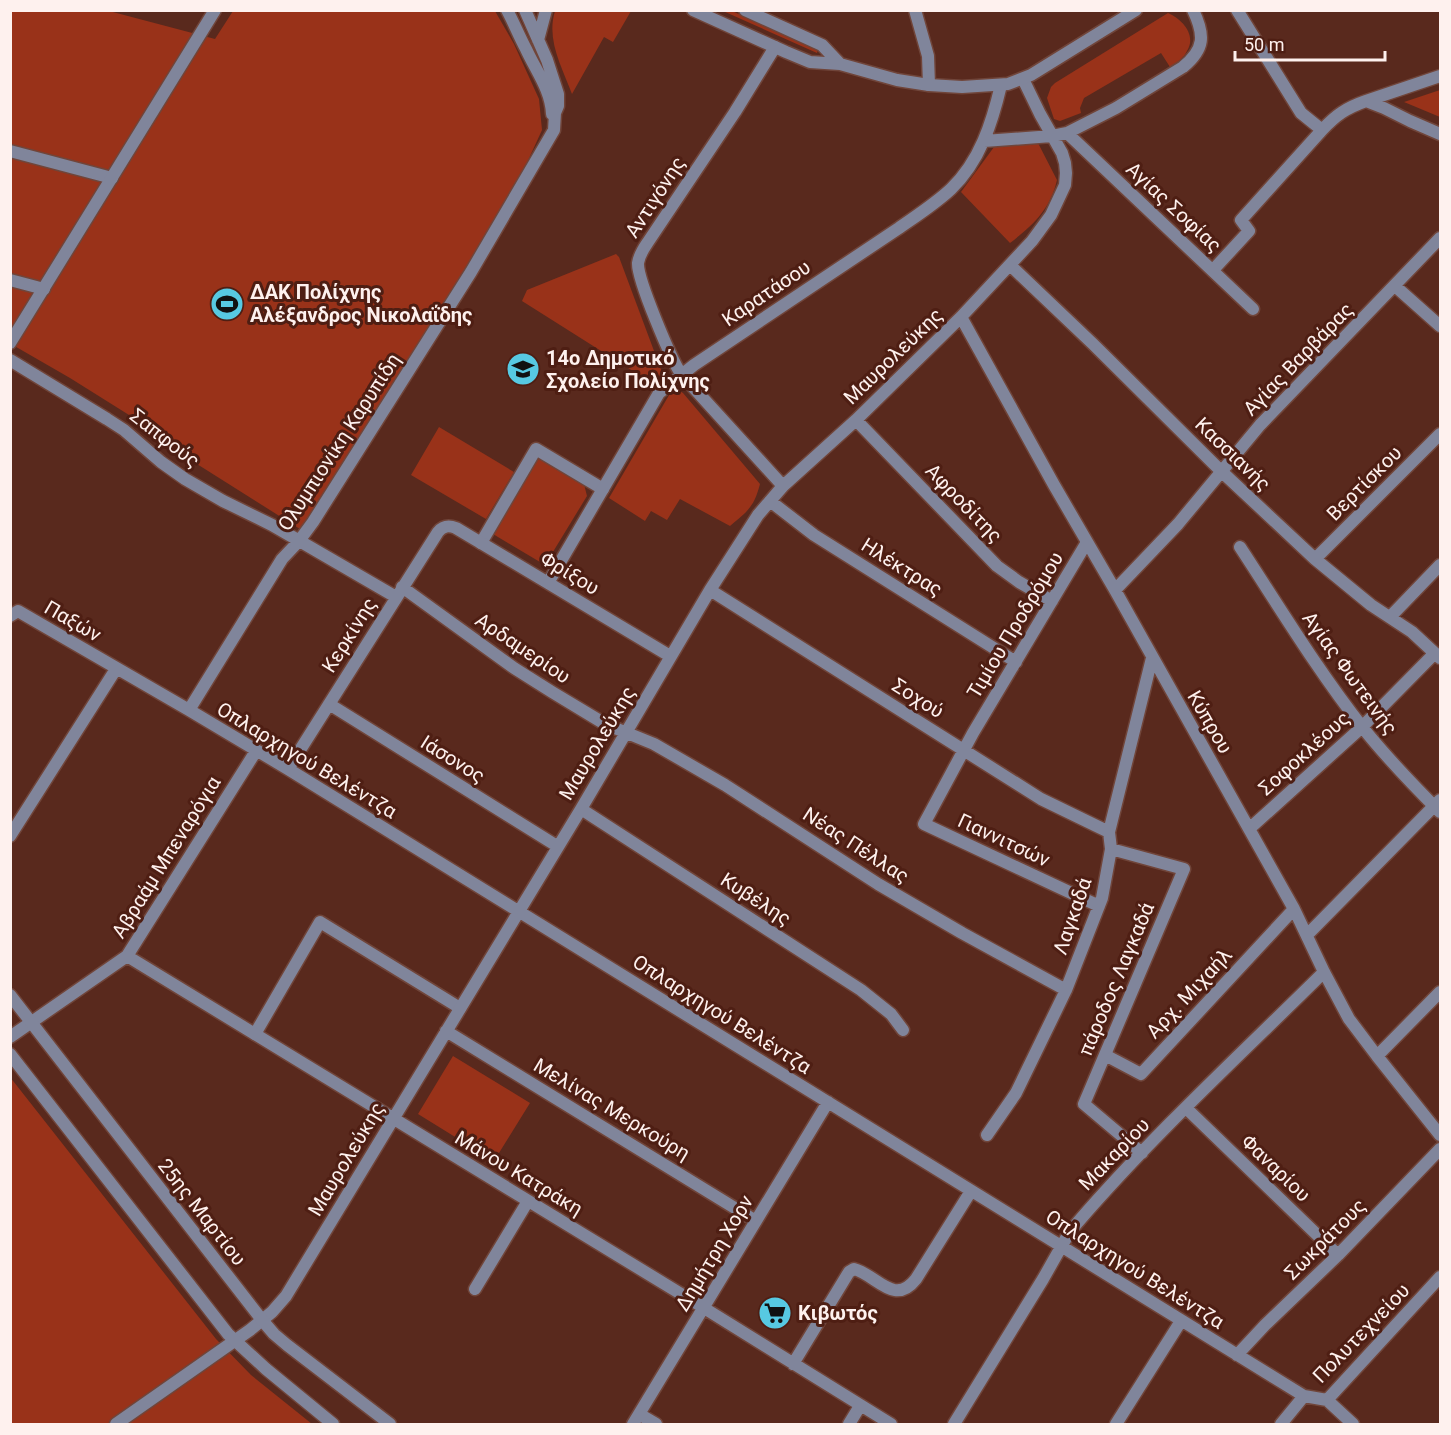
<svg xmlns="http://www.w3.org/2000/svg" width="1451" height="1435" font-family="Roboto,sans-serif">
  <rect width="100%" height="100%" fill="#59291d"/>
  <path fill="#993219" d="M 10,11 L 109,11 L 215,39 L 233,11 L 495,11 L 514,44 L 539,99 L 542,130 L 520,178 L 468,264 L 417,347 L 300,529 L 170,447 L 145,425 L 70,378 L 11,344 Z
    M 555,11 L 631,11 L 613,42 L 604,37 L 572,94 C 562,67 546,40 555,11 Z
    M 723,11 L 732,11 L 818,50 L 817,53 Z
    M 1168,13 C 1182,19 1197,35 1187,51 C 1184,58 1176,63 1170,67 L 1161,53 L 1084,98 L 1080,108 L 1081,113 L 1060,121 L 1054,119 L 1047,98 L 1051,87 L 1055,83 Z
    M 1440,90 L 1440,117 L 1404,102 Z
    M 1038,143 L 1057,180 C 1050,210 1033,225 1010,243 L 961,192 L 994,147 Z
    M 616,254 L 619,257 L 663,375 L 655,385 L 522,301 L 527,290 Z
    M 676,389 L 683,393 L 760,484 C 754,507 748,511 730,526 L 680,499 L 667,520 L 651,511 L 645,521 L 609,498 L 672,390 Z
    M 439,427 L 514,472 L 486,519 L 411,475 Z
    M 538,456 L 584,484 L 587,496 L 545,565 L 493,534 Z
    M 453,1056 L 530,1103 L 494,1161 L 418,1114 Z
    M 10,1077 L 216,1339 L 251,1375 L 312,1424 L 11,1424 Z"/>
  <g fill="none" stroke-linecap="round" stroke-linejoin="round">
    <g stroke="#70453a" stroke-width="15">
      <path id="pedestrian" d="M 10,151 L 112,178
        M 10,280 L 44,289
        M 481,543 L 536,449 L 603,489
        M 255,1034 L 320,922 L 460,1008"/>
    </g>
    <g stroke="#70453a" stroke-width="15">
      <path id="minor" d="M 507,10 C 514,23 519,36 526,49 C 536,71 551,90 552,114
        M 915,10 L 928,56 L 929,85
        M 1237,10 L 1301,113 L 1322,130
        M 538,40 L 546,10
        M 775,47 L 735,112 L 648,242 C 644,248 639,255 638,263 C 637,279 671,359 681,374 L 783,486
        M 1366,101 L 1440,76
        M 1067,133 L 1253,309
        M 984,141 L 1052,136 L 1067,133 L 1116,108 L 1183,67 C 1205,49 1205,35 1193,10
        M 1010,265 L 1093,344 L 1221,471 L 1315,559 L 1371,605 L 1412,632 L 1440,658
        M 1213,270 L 1249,231 L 1241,220 L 1322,130 C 1336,115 1346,108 1366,101 L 1384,108 L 1410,121 L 1440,134
        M 1395,286 L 1440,326
        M 961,317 L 1054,485 L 1115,590 L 1294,909 L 1324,972 L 1349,1019 L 1377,1056 L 1440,1135
        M 10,343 L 215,10
        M 10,360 L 107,419 L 124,430 L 161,462 L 185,479 L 223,501 L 272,525 L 396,597
        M 856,420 L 997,566 L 1019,582 L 1052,601
        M 770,501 L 814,535 L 1016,662
        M 1087,542 L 973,733 L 924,824 L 1099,906
        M 1240,547 C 1280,608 1318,671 1363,728 C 1387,758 1414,786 1440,812
        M 1315,559 L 1440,434
        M 548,583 L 659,393 L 694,365 L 899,228 C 916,216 935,204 951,189 C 980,161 992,123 1001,85
        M 402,587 L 514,668 L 552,692 L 605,724 L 654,744 L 725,785 L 878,884 L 962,933 L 1066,990
        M 710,590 L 1041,799 L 1109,832
        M 1115,590 L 1178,524 L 1260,425 L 1440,238
        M 10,616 L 18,611 L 189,710 L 288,769 L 1304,1396 L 1327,1400 L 1440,1277
        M 1390,617 L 1440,565
        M 329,704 L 557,846
        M 189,710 L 282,559 L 299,541 L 313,522 L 471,272 L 554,130 L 555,113 L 558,106 L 558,94 L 547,60 L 525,10
        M 288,769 L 438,532 C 443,526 448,525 456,528 L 670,656
        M 581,809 L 861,990 L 891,1014 L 903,1030
        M 1249,829 L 1362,727 L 1435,653
        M 10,836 L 116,669
        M 1111,849 L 1184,869 L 1084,1104 L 1142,1153
        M 1307,935 L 1440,800
        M 127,956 L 704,1308 L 891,1424
        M 446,1031 L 756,1221
        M 10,1037 L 127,956 L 256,751
        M 1105,1055 L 1141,1074 L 1294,909
        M 1377,1056 L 1440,992
        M 1186,1108 L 1338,1255
        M 987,1135 L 1016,1093 L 1066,990 L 1102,898 L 1111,849 L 1109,832 L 1152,658
        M 475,1289 L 528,1201
        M 1237,1355 L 1265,1325 L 1338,1255 L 1440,1149
        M 793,1364 L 849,1272 L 854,1269 C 877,1275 894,1307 916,1279 L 971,1191
        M 1327,1400 L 1353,1424
        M 639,1414 L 656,1424
        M 116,1424 L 250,1330 L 272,1312 L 286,1296 L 581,809 L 710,590 L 758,515 L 783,486 L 856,420 L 961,317 L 1032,241 L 1051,215 L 1065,185 L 1066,173 L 1065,163 L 1062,153 L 1040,114 L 1023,79
        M 633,1424 L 828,1102
        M 849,1424 L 860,1406
        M 954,1424 L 1043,1279 L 1069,1233 L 1078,1222 C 1154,1134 1241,1054 1324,972
        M 1116,1424 L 1181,1321
        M 1281,1424 L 1304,1396"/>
    </g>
    <g stroke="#70453a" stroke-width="15">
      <path id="tertiary" d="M 693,10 L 786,52 L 810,62 L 840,64 L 897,80 L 929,85 L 962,87 L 1008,84 L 1031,75 L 1136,10
        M 745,10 L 822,45 L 840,64
        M 10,995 L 262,1320 L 274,1334 L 287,1345 L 390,1424
        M 10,1054 L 228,1334 L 266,1369 L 333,1424"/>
    </g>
    <use href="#pedestrian" stroke="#80859b" stroke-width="12"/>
    <use href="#minor" stroke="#80859b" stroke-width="12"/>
    <use href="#tertiary" stroke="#80859b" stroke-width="12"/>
  </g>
  <defs>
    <g id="stadium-disc" transform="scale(1.725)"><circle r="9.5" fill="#57c9e2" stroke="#4e1e13"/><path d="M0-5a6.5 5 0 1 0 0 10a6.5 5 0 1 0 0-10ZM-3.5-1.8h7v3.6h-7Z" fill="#111"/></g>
    <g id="school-disc" transform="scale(1.725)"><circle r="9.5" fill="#57c9e2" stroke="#4e1e13"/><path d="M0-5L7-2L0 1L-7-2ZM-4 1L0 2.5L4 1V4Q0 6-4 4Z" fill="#111"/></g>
    <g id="supermarket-disc" transform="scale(1.725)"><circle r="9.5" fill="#57c9e2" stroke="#4e1e13"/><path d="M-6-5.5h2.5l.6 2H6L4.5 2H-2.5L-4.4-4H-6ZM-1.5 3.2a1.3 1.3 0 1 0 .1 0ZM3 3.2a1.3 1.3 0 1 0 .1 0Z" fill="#111"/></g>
  </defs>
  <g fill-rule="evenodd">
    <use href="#stadium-disc" x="227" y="304"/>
    <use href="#school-disc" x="523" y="369"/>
    <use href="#supermarket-disc" x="775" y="1313"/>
  </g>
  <g text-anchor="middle" stroke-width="6" stroke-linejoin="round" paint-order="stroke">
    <g font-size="20" fill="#fef1ee" stroke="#4e1e13">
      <text transform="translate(655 197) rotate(-57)" y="7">Αντιγόνης</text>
      <text transform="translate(1174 207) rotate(43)" y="7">Αγίας Σοφίας</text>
      <text transform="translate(766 293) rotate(-34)" y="7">Καρατάσου</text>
      <text transform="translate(893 356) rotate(-44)" y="7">Μαυρολεύκης</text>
      <text transform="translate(1298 359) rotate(-46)" y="7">Αγίας Βαρβάρας</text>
      <text transform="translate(165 438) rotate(38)" y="7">Σαπφούς</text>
      <text transform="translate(339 442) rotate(-57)" y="7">Ολυμπιονίκη Καρυπίδη</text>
      <text transform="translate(1233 454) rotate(44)" y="7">Κασσιανής</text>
      <text transform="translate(1364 483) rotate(-45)" y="7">Βερτίσκου</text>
      <text transform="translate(964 503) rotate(46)" y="7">Αφροδίτης</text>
      <text transform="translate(902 567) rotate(32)" y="7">Ηλέκτρας</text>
      <text transform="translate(570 573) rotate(31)" y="7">Φρίξου</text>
      <text transform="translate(73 621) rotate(30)" y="7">Παξών</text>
      <text transform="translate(1015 625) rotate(-59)" y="7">Τιμίου Προδρόμου</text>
      <text transform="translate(349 635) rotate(-58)" y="7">Κερκίνης</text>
      <text transform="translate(523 648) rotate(34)" y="7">Αρδαμερίου</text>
      <text transform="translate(1350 673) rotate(54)" y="7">Αγίας Φωτεινής</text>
      <text transform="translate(918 698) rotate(32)" y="7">Σοχού</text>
      <text transform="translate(1210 722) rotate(60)" y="7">Κύπρου</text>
      <text transform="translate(597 743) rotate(-59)" y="7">Μαυρολεύκης</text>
      <text transform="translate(1304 753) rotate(-42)" y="7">Σοφοκλέους</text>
      <text transform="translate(453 759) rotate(32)" y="7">Ιάσoνος</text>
      <text transform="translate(307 760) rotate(31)" y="7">Οπλαρχηγού Βελέντζα</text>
      <text transform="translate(1004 840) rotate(25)" y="7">Γιαννιτσών</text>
      <text transform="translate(856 845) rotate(33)" y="7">Νέας Πέλλας</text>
      <text transform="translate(166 857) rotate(-58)" y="7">Αβραάμ Μπεναρόγια</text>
      <text transform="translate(756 899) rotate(33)" y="7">Κυβέλης</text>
      <text transform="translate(1072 916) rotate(-71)" y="7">Λαγκαδά</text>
      <text transform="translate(1116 979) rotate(-67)" y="7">πάροδος Λαγκαδά</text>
      <text transform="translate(1189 993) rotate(-47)" y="7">Αρχ. Μιχαήλ</text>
      <text transform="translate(722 1014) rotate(32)" y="7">Οπλαρχηγού Βελέντζα</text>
      <text transform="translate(612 1109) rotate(31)" y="7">Μελίνας Μερκούρη</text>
      <text transform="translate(1114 1154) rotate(-46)" y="7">Μακαρίου</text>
      <text transform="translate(346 1159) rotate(-59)" y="7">Μαυρολεύκης</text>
      <text transform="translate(1276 1168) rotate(44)" y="7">Φαναρίου</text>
      <text transform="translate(519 1173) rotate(31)" y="7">Μάνου Κατράκη</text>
      <text transform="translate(202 1212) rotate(52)" y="7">25ης Μαρτίου</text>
      <text transform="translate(1325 1239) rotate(-45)" y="7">Σωκράτους</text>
      <text transform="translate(714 1253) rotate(-59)" y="7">Δημήτρη Χορν</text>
      <text transform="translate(1135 1269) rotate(32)" y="7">Οπλαρχηγού Βελέντζα</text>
      <text transform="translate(1361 1333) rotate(-46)" y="7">Πολυτεχνείου</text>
    </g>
    <g font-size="20" font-weight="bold" fill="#fef1ee" stroke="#4e1e13" text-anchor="start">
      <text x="250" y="299">ΔΑΚ Πολίχνης<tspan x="250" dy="23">Αλέξανδρος Νικολαΐδης</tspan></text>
      <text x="546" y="365">14ο Δημοτικό<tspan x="546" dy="23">Σχολείο Πολίχνης</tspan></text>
      <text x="798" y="1320">Κιβωτός</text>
    </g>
  </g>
  <rect width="1451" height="1435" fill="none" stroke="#fef1ee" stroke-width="24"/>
  <path d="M1235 51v9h150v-9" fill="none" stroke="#fef1ee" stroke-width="3"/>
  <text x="1244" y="51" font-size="18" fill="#fef1ee" stroke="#4e1e13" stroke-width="4.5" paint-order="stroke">50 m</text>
</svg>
